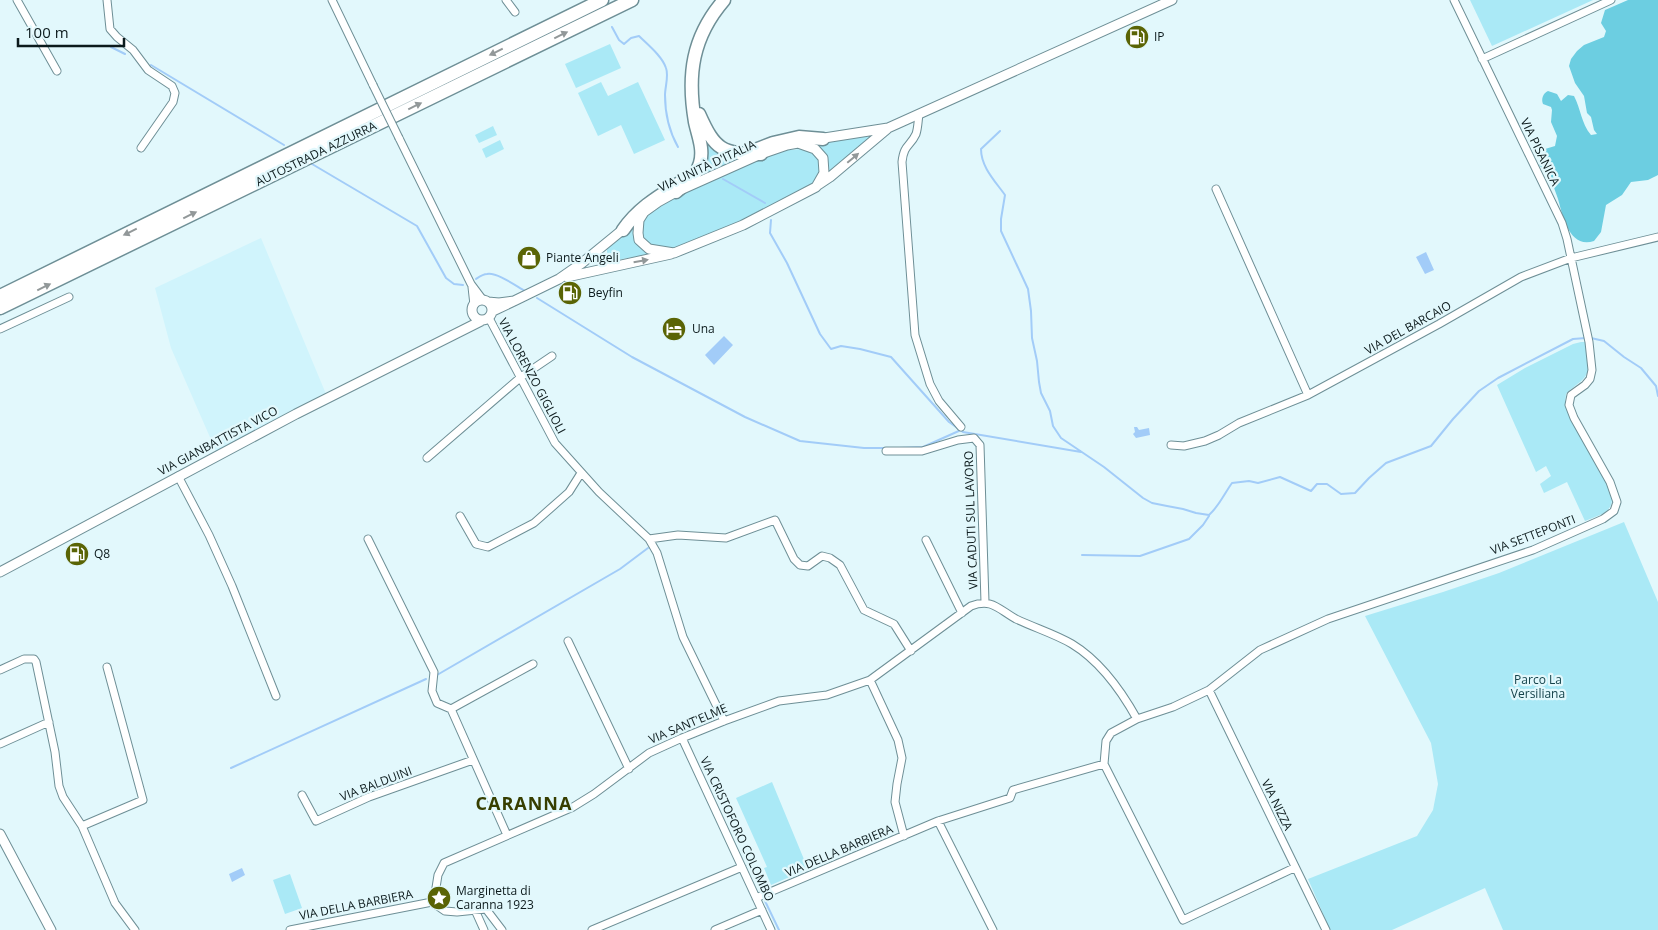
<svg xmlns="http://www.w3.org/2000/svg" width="1658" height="930" font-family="'Open Sans',sans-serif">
  <rect width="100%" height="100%" fill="#e2f8fc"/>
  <path fill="#d0f4fc" d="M 261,238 L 326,394 L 216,451 L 171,348 L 155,288 Z"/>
  <path fill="#aae9f6" d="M 1470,0 L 1593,0 L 1492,46 Z
    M 610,44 L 621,68 L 576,88 L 565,64 Z
    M 601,82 L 608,96 L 638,82 L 665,140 L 634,154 L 621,125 L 598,136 L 578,93 Z
    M 493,126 L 497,135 L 479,143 L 475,135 Z
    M 702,134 L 737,157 L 737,163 L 703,177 L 700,176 Z
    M 872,136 L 828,174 L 819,147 L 814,143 Z
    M 500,140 L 504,149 L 486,158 L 482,149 Z
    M 802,149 C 815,151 819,158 822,170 L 816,181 L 806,188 L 772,207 L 715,233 L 674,248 L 652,247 L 643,239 L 641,234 L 642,221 L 646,215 L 683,193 L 772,153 L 787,150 Z
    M 639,217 L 636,231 L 656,253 L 611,261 L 607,252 L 607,248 Z
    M 1581,342 L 1586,342 C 1588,353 1593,368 1584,378 C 1579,384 1571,388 1566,394 L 1565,404 L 1568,412 L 1611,491 C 1616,512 1602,514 1585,521 L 1567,482 L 1544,493 L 1540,484 L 1551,476 L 1546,466 L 1536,472 L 1497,385 L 1525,368 L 1573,344 Z
    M 1624,522 L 1658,602 L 1658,930 L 1503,930 L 1485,888 L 1392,930 L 1330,930 L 1308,879 L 1417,836 L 1433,810 L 1438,784 L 1431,743 L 1365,616 L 1443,592 L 1499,573 Z
    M 772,782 L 808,869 L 771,885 L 764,868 L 767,867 L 736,798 Z
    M 290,874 L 302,908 L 285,914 L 273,880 Z"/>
  <path fill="#6ccee1" d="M 1628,0 L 1658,0 L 1658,175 L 1648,180 L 1631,182 L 1622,195 L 1606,205 L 1601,232 L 1594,241 C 1569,249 1563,216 1558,199 C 1555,189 1551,183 1551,173 L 1545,171 L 1539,165 L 1540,153 L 1545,149 L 1555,146 L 1557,136 L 1551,122 L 1552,110 L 1551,107 L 1543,104 C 1541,99 1543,93 1548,91 L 1557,94 L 1561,101 L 1568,95 L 1574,96 C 1581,109 1581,123 1591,135 L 1597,134 L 1594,130 L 1591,117 L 1587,113 L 1584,96 L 1575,83 L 1569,66 L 1571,59 L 1577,51 L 1584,45 L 1604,37 L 1606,31 L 1601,23 L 1605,10 Z"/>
  <path fill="#a2ccf8" d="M 1426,252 L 1434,270 L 1425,274 L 1416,257 Z
    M 724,336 L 733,345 L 714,365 L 705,355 Z
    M 1134,427 L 1137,427 L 1139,430 L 1149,428 L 1150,435 L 1136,438 L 1133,434 L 1135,432 Z
    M 242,868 L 245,875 L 232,882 L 229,874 Z"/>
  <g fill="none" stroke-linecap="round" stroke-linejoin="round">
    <path stroke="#a2ccf8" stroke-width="2" d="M 612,27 L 619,40 L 624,44 L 631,38 L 639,36 C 648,45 662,56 666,68 C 669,76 665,87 665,95 C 665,114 669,131 678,147
      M 111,47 L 125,54
      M 151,65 L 284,145
      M 1000,131 L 981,149 C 981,167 995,181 1005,195 L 1001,219 L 1001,231 L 1028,289 L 1031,311 L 1032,338 L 1037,361 L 1039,382 L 1041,393 L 1050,411 L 1053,426 L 1061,438 L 1104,467 L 1143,498 L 1152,503 L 1167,506 L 1183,509 L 1196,513 L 1209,515 C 1220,505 1224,494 1232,483 L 1249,481 L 1258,483 L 1280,477 L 1311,491 L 1317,484 L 1327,484 L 1341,494 L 1355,493 L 1369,478 L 1386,463 L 1431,446 L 1453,419 L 1479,391 L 1498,378 L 1573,339 L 1586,338
      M 312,164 L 417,226 L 446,278 L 454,284 L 463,285
      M 723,179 L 765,203
      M 771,220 L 770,233 L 787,263 L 820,334 L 831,349 L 841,346 L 860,349 L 891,357 L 949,422 L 963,432 L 1081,452
      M 476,279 C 479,277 483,274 487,274 C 497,272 516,286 525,291
      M 537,298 L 632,357 L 745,417 L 800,441 L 864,448 L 887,448
      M 1591,338 L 1604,341 L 1624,357 L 1641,368 L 1656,386 L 1658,396
      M 899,448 L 923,447 L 961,430
      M 1082,555 L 1140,556 L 1189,539 L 1203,525 L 1209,516
      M 437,675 L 620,569 L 648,548
      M 231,768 L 426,679
      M 765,901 L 779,930"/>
    <g stroke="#6e8f96" stroke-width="9">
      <path id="minor" d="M 17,0 L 57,71
        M 107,0 L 110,29 L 117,37 L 133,50 L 148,70 L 172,86 L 175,93 L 173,102 L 141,148
        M 332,0 L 373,85
        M 506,0 L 515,12
        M 1482,59 L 1611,0
        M 919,114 C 918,121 918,128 916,134 C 910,147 904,144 902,162 L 915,335 L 930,384 L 939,401 L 961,427
        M 399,138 L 471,284 L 483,300
        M 1216,189 L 1308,395
        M 472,287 L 474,305
        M 489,318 L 555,443 L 599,492 L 649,539 L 657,553 L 683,637 L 724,721
        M 0,329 L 69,297
        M 1171,445 L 1184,446 L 1205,441 L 1219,435 L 1239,423 L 1308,395 L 1439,324 L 1521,277 L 1571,258 L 1658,237
        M 886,451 L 922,451 L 958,440 L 974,438 L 980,445 L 985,602
        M 427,458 L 521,377 L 552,356
        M 178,476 L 209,535 L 232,586 L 276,696
        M 460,516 L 476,544 L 488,547 L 534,523 L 569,492 L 581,473
        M 368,539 L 434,672 L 432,691 L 437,703 L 451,709 L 507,835
        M 649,539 L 678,535 L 726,538 L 775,520 L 794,559 L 800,565 L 808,566 L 822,556 L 830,558 L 840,565 L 864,610 L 894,624 L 911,651
        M 926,540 L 962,613
        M 568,641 L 629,769
        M 0,670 L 24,659 L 34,659 L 36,662 L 55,752 L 59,786 L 63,797 L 82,826 L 115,903 L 135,930
        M 870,680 L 898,740 L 902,758 L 897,784 L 895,802 L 904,836
        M 1209,690 L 1326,930
        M 451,709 L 533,664
        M 682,738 L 771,930
        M 0,744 L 49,722
        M 1104,764 L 1183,920 L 1294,868
        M 302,795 L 316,821 L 369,797 L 473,760
        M 938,821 L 993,930
        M 82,826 L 143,800 L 107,667
        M 756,898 L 938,821 L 1010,798 L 1013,790 L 1104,764 L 1106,741 L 1111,733 L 1137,719 L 1173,707 L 1209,690 L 1260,650 L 1328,619 L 1533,550 L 1603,519 L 1614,511 L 1617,502 L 1610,482 L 1574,418 L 1569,405 L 1571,395 L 1585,385 L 1590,379 L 1592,370 L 1589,342 L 1567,239 L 1562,223 L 1454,0
        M 432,902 L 435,894 L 438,875 L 444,863 L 573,807 L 594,794 L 649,753 L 682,738 L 724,721 L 779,701 L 827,695 L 870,680 L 971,606 C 992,598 998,609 1016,619 C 1035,628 1055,634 1072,644 C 1100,661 1122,692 1137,719
        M 475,910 L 484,930
        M 290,930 L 432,902 L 445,911 L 457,912 L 486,909 L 502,930
        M 592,930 L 742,867
        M 715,930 L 762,910"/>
    </g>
    <g stroke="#6e8f96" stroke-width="11">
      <path id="tertiary" d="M 0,834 L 51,930"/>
    </g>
    <g stroke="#6e8f96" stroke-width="11">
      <path id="secondary" d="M 818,139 L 888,128 L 1172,0
        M 798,143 L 815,149 L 823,158 L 824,173 L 816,187 L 743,225 L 674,253 L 649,249 L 639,240 L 638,233 L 639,220 L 644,212 L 658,202 L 676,192 L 761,154 L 787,145 Z
        M 818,185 L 830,177 L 887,129
        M 567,277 L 671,254
        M472 310a10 10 0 1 1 20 0a10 10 0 1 1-20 0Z
        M 514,301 L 559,279 L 582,263 L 626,227
        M 488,302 L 499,303 L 514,301 L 493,311
        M 0,572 L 296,414 L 481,321"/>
    </g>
    <g stroke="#6e8f96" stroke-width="15">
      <path id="motorway" d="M 699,114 C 715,150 722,154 761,154
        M 750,152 L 773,143 L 799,137 L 823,139
        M 676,192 C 685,184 697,176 700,163 C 704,149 698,136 695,122 C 687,75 692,37 724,0
        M 623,230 C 638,208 659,196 681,182
        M 0,296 L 602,0
        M 0,308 L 632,0"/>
    </g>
    <use href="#minor" stroke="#fff" stroke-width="7"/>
    <use href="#tertiary" stroke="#fff" stroke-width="9"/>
    <use href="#secondary" stroke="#fff" stroke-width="9"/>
    <use href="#motorway" stroke="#fff" stroke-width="12"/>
    <g stroke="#6e8f96" stroke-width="9" stroke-linecap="butt">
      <path id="minor-bridge" d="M 373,85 L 399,138"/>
    </g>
    <use href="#minor-bridge" stroke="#fff" stroke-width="7"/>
  </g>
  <defs><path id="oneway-solid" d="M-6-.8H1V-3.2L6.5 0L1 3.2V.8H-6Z" transform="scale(1.25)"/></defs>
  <g fill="#929899">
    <use href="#oneway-solid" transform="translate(561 35) rotate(-26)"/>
    <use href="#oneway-solid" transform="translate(496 52) rotate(154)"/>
    <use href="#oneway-solid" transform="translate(415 106) rotate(-26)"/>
    <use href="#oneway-solid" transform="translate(853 158) rotate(-40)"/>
    <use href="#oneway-solid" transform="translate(190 215) rotate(-26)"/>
    <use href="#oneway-solid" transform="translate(130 232) rotate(154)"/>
    <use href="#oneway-solid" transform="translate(641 261) rotate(-10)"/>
    <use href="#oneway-solid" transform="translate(44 287) rotate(-26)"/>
  </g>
  <defs>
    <g id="fuel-disc" transform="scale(1.25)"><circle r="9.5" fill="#5a6405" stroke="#e2f8fc"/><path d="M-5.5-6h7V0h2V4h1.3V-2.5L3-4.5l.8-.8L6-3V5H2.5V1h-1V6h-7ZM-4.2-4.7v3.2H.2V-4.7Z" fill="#fff"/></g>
    <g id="shop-disc" transform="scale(1.25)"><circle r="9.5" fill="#5a6405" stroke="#e2f8fc"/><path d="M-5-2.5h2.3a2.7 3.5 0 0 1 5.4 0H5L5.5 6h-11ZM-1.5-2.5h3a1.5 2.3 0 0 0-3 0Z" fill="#fff"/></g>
    <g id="hotel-disc" transform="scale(1.25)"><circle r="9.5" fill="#5a6405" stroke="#e2f8fc"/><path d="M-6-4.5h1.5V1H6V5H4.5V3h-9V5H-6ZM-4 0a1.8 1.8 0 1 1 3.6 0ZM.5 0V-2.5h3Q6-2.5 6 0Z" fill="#fff"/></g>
    <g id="sight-disc" transform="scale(1.25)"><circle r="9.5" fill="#5a6405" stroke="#e2f8fc"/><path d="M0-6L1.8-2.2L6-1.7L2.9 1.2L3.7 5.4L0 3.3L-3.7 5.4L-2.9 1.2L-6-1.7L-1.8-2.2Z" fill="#fff"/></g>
  </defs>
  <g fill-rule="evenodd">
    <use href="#fuel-disc" x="1137" y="37"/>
    <use href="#shop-disc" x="529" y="258"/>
    <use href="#fuel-disc" x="570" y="293"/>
    <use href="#hotel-disc" x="674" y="329"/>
    <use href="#fuel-disc" x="77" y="554"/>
    <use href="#sight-disc" x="439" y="898"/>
  </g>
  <g text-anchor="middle" stroke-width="4.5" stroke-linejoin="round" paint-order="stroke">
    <g font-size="12" fill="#0c1a1c" stroke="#e2f8fc" text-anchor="start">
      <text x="1154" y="41">IP</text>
      <text x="546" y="262">Piante Angeli</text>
      <text x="588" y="297">Beyfin</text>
      <text x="692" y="333">Una</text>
      <text x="94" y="558">Q8</text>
      <text x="456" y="895">Marginetta di<tspan x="456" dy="14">Caranna 1923</tspan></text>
    </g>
    <g font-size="12" fill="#0c1a1c" stroke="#e2f8fc">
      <text transform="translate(1540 152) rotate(64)" y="4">VIA PISANICA</text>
      <text transform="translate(316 154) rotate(-26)" y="4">AUTOSTRADA AZZURRA</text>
      <text transform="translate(707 166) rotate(-25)" y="4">VIA UNITÀ D'ITALIA</text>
      <text transform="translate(1408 328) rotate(-29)" y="4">VIA DEL BARCAIO</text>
      <text transform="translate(532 376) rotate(62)" y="4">VIA LORENZO GIGLIOLI</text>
      <text transform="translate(218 441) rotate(-28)" y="4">VIA GIANBATTISTA VICO</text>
      <text transform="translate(971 520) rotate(-92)" y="4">VIA CADUTI SUL LAVORO</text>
      <text transform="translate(1533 535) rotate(-21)" y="4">VIA SETTEPONTI</text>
      <text transform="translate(688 724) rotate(-23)" y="4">VIA SANT'ELME</text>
      <text transform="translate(376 784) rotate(-21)" y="4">VIA BALDUINI</text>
      <text transform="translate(1277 805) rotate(64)" y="4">VIA NIZZA</text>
      <text transform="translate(737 829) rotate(65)" y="4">VIA CRISTOFORO COLOMBO</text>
      <text transform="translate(839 851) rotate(-23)" y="4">VIA DELLA BARBIERA</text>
      <text transform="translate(356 905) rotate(-11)" y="4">VIA DELLA BARBIERA</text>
    </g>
    <g font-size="12" fill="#14424a" stroke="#e2f8fc">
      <text x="1538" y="684">Parco La<tspan x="1538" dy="14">Versiliana</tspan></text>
    </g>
    <g font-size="18" font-weight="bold" letter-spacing="1" fill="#373e00" stroke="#e2f8fc">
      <text x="524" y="810">CARANNA</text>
    </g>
  </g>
  <path d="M18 38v8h106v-8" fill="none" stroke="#0c1a1c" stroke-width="2.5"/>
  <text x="25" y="38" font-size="15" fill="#0c1a1c" stroke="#e2f8fc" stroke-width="4" paint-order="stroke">100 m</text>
</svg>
